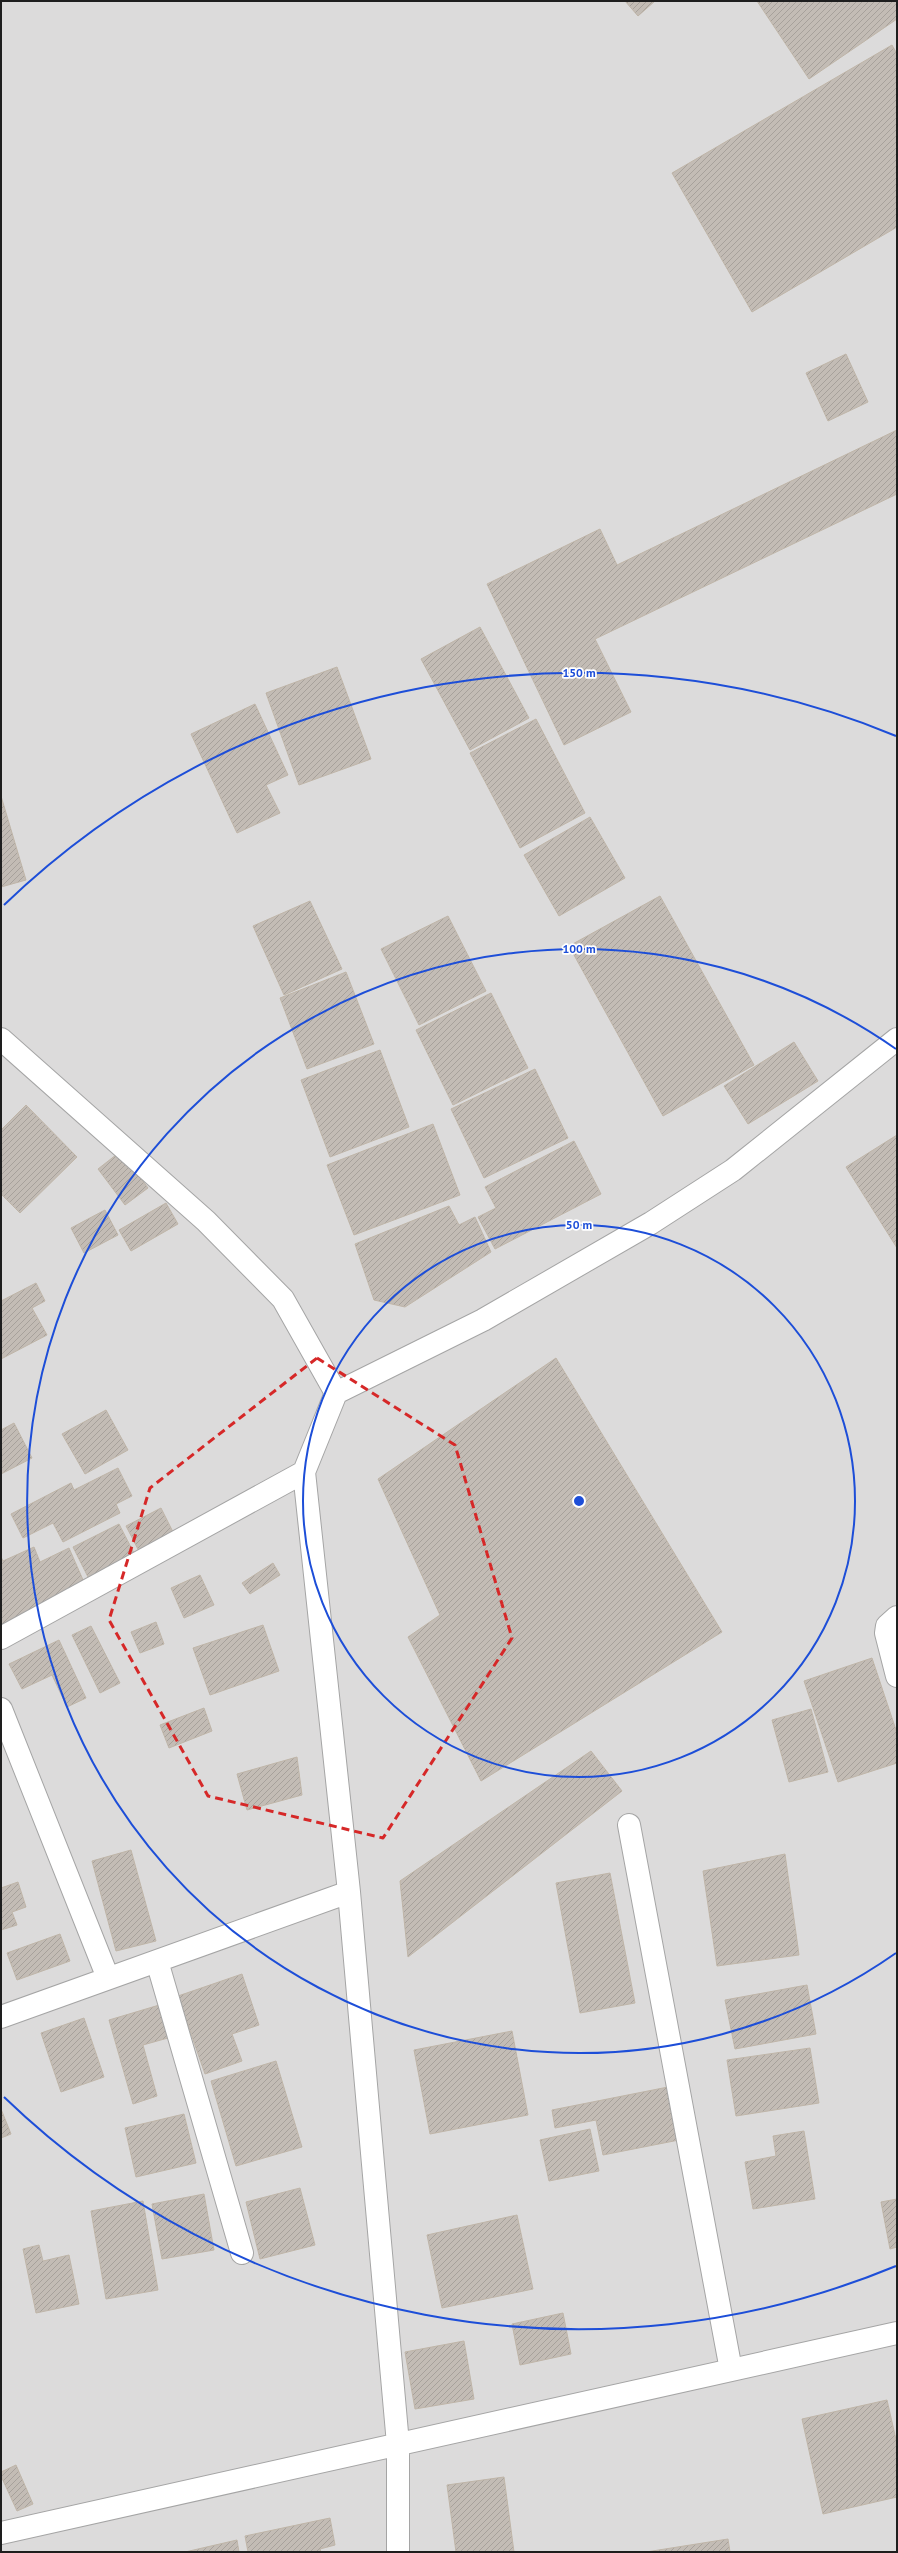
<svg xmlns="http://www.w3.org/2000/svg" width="898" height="2553" font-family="'PT Sans',sans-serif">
  <defs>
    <pattern id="building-hatch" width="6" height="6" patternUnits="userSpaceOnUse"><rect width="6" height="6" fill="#c3bcb5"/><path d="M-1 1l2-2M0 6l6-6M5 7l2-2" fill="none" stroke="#a7a19b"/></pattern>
  </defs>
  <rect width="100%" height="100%" fill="#efede5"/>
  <path fill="#dcdbdb" d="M 1,1 L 897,1 L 897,2552 L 1,2552 Z"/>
  <path fill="url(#building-hatch)" stroke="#bfb5a8" d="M 625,1 L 655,1 L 638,16 Z
    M 757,1 L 897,1 L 897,19 L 809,79 Z
    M 892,45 L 897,54 L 897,227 L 752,312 L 672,173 Z
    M 846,354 L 868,402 L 828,421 L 806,373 Z
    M 897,430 L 897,494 L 595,639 L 631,712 L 564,745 L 487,584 L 600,529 L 617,565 Z
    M 480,627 L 529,718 L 470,750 L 421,659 Z
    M 337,667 L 371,759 L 299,785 L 266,693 Z
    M 255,704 L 288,775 L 266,785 L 280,813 L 237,833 L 191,734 Z
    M 536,719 L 585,813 L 520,848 L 470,753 Z
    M 1,796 L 26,880 L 1,887 Z
    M 590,817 L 625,878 L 559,916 L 524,855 Z
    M 660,896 L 754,1065 L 663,1116 L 569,946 Z
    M 310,901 L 342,969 L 284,995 L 253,926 Z
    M 448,916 L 486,991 L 419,1025 L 381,949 Z
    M 346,972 L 374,1044 L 307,1069 L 280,998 Z
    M 491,993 L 528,1068 L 453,1105 L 416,1030 Z
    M 794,1042 L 818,1081 L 748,1124 L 724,1086 Z
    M 380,1050 L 409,1127 L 330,1157 L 301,1080 Z
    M 535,1069 L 568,1138 L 484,1178 L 451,1109 Z
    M 26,1105 L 77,1157 L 20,1213 L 1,1194 L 1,1130 Z
    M 433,1124 L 460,1195 L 354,1235 L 327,1165 Z
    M 897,1135 L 897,1248 L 846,1167 Z
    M 574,1141 L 601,1194 L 495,1249 L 478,1217 L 496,1208 L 485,1187 Z
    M 121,1151 L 148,1188 L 125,1205 L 98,1169 Z
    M 166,1203 L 178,1224 L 131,1251 L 119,1230 Z
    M 449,1206 L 459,1225 L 475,1217 L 491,1252 L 405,1307 L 374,1300 L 355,1244 Z
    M 105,1210 L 118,1235 L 84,1253 L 71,1228 Z
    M 36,1283 L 45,1301 L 32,1308 L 47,1335 L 1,1359 L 1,1301 Z
    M 556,1358 L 722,1632 L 481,1781 L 408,1637 L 440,1615 L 378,1479 Z
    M 106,1410 L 128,1450 L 85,1474 L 62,1434 Z
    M 14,1423 L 32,1458 L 1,1474 L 1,1430 Z
    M 118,1468 L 132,1496 L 116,1504 L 120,1513 L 63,1542 L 53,1523 L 23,1538 L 11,1514 L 71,1483 L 74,1490 Z
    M 161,1508 L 176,1538 L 141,1555 L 126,1526 Z
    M 119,1524 L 136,1557 L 90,1581 L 73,1547 Z
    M 34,1547 L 40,1562 L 69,1548 L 87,1589 L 1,1628 L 1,1557 L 3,1561 Z
    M 273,1563 L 280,1575 L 250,1594 L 242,1583 Z
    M 200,1575 L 214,1605 L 184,1618 L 171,1588 Z
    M 156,1622 L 164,1644 L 140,1653 L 131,1632 Z
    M 263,1625 L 279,1671 L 210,1695 L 193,1648 Z
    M 91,1626 L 120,1683 L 100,1693 L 72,1635 Z
    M 59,1640 L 86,1698 L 67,1707 L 52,1675 L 22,1689 L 9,1664 Z
    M 872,1658 L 897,1733 L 897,1763 L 838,1782 L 804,1681 Z
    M 204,1708 L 212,1731 L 169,1748 L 160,1725 Z
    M 811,1709 L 828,1772 L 789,1782 L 772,1720 Z
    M 591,1751 L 622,1791 L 408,1957 L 400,1881 Z
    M 297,1757 L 302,1795 L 247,1810 L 237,1774 Z
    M 131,1850 L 156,1941 L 116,1951 L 92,1861 Z
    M 785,1854 L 799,1955 L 717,1966 L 703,1871 Z
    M 610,1873 L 635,2003 L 580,2013 L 556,1883 Z
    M 18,1882 L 26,1907 L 12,1912 L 17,1925 L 1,1930 L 1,1888 Z
    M 60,1934 L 70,1961 L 17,1980 L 7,1953 Z
    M 242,1974 L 259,2025 L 232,2034 L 242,2061 L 205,2074 L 178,1996 Z
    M 807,1985 L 816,2034 L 735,2049 L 725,2000 Z
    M 166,2003 L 175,2036 L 143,2045 L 157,2096 L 133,2104 L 109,2020 Z
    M 84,2018 L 104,2077 L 61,2092 L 41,2033 Z
    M 512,2031 L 528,2115 L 430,2134 L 414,2050 Z
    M 810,2048 L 819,2103 L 736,2116 L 727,2060 Z
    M 276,2061 L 302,2147 L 236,2166 L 211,2081 Z
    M 668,2087 L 679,2140 L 603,2155 L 596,2120 L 555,2128 L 552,2110 Z
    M 1,2109 L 11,2134 L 1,2138 Z
    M 184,2114 L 196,2163 L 136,2177 L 125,2128 Z
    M 590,2129 L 599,2171 L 549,2181 L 540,2140 Z
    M 804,2131 L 815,2199 L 753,2209 L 745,2162 L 776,2156 L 773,2136 Z
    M 300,2188 L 315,2245 L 260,2259 L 246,2202 Z
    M 204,2194 L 214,2250 L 162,2259 L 152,2204 Z
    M 897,2199 L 897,2247 L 890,2249 L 881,2202 Z
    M 143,2201 L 158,2290 L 106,2299 L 91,2211 Z
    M 517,2215 L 533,2289 L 442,2308 L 427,2235 Z
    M 39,2245 L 43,2261 L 69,2255 L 79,2304 L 36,2313 L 23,2249 Z
    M 563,2313 L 571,2354 L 520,2365 L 512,2324 Z
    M 464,2341 L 474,2399 L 415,2409 L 405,2352 Z
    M 887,2400 L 897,2444 L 897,2497 L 823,2514 L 802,2419 Z
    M 16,2465 L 33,2504 L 17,2511 L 1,2476 L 1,2472 Z
    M 504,2477 L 514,2552 L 456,2552 L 447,2485 Z
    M 330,2518 L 335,2545 L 320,2549 L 321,2552 L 248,2552 L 245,2536 Z
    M 728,2539 L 730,2552 L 646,2552 Z
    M 237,2540 L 239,2552 L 185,2552 Z"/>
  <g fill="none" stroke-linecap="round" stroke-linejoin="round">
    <g stroke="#a5a5a5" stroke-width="24">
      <path id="minor" d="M 1,1039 L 206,1221 L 283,1299 L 336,1393 L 304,1472 L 349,1892 L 373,2164 L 398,2444 L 398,2552
        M 336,1393 L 483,1320 L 651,1223 L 733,1170 L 897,1039
        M 897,1617 L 887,1626 L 886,1633 L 897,1676
        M 1,1638 L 304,1472
        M 1,1709 L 108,1978
        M 629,1825 L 731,2370
        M 157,1961 L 242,2253
        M 1,2017 L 349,1892
        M 1,2533 L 897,2333"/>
    </g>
    <use href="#minor" stroke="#fff" stroke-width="22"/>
  </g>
  <path fill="none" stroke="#d62828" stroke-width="3" stroke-dasharray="8 5" stroke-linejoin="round" d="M 317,1358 L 455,1445 L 512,1638 L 383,1838 L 208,1796 L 109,1620 L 150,1488 Z"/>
  <g fill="none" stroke="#1d4ed8" stroke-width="2">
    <circle cx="579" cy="1501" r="276"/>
    <path d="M896 1953A552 552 0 1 1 896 1049"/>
    <path d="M896 2266A828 828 0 0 1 4 2097M4 905A828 828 0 0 1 896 736"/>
  </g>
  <circle cx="579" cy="1501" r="6" fill="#1d4ed8" stroke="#fff" stroke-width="2"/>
  <g font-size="12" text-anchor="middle" font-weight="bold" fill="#1d4ed8" stroke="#fff" stroke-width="3.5" stroke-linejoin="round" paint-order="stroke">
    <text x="579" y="677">150 m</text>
    <text x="579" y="953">100 m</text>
    <text x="579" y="1229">50 m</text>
  </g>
  <rect width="898" height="2553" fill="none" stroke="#1e1e1e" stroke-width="4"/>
</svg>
